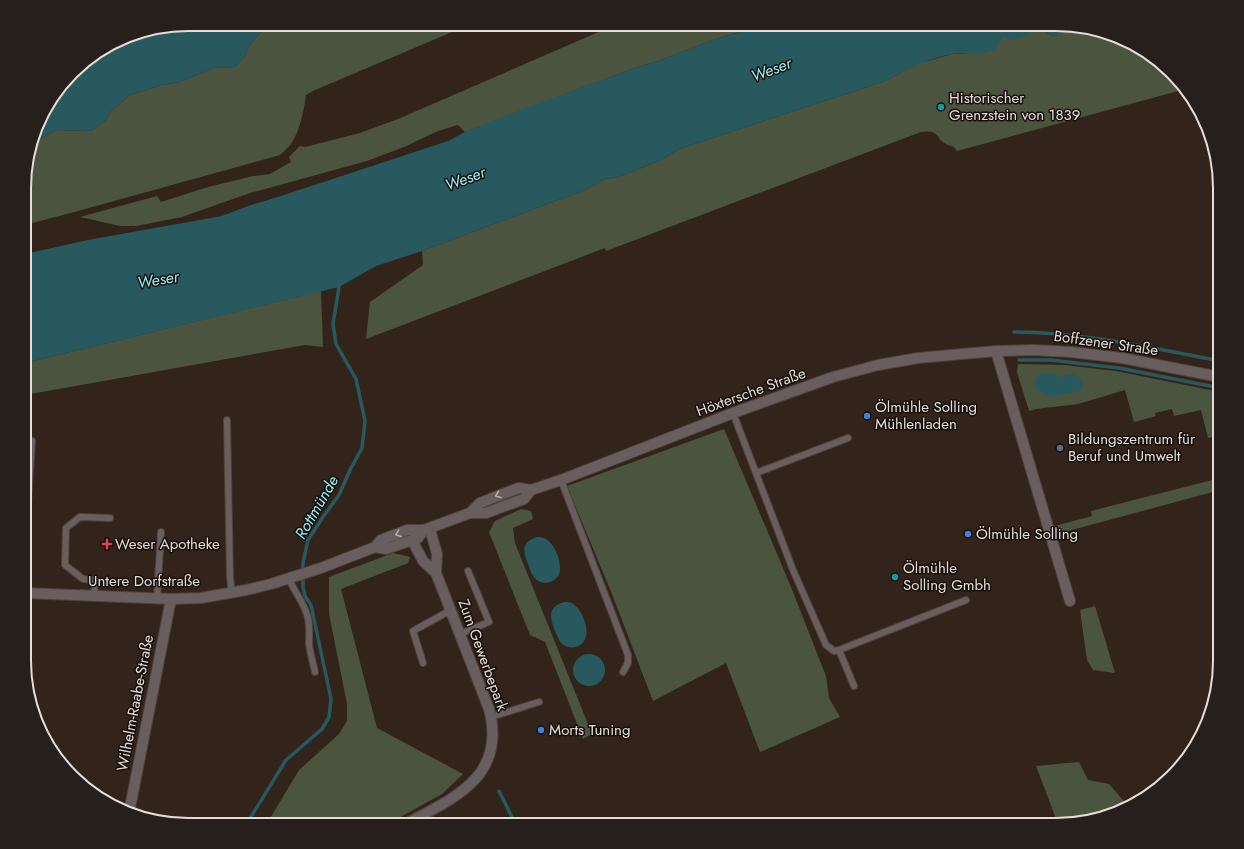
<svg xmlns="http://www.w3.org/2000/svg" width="1244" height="849" font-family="Jost,sans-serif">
  <rect width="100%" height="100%" fill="#33241b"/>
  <path fill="#4a543f" d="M 280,24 L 471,24 L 315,90 L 306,95 C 304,110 300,131 291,144 C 288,148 284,151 280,155 L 78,211 L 25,225 L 25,167 L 35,136 L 39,139 L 57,130 L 89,131 L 94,129 L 105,121 L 110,112 L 130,95 L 162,85 L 180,82 L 213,68 L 235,67 L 245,56 L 250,44 L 263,30 Z
    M 617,24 L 767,24 L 716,39 L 658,61 L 629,70 L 465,132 L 458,125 L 438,131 L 404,147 L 367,161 L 250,193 L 182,217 L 136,226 L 120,226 L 80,217 L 157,196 L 161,202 L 208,187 L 253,176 L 270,174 L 291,162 L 289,157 L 300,146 L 305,147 L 360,133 L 398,119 Z
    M 1071,25 L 1109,33 L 1155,58 L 1182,90 L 957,151 C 952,144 952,147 946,144 C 935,138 940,129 921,132 L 606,251 L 605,248 L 366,339 L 370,302 L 423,265 L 422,251 L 585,190 L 605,179 L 619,177 L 661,160 L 679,149 L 885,81 L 917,64 L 952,54 L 979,53 L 1002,37 L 1034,26 L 1053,36 L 1063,32 Z
    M 321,291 L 323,347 L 305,345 L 25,395 L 25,363 Z
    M 1018,364 L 1064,365 L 1116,371 L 1220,392 L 1220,435 L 1208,438 L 1201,410 L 1174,416 L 1172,409 L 1155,413 L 1156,416 L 1134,422 L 1125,390 L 1078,404 L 1036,409 L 1029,411 L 1017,372 Z
    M 724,429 L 791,587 L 826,676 L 829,698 L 840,717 L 760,752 L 726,663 L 653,701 L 612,594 L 567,486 Z
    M 1220,478 L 1220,490 L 1057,534 L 1055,526 L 1092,516 L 1091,511 Z
    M 521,509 L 531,511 L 533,519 L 513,528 L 515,543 L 592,734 L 583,739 L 545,642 L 530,635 L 489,532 L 495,521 Z
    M 393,553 L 410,557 L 408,563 L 341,589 L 377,728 L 463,774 L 442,794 L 386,825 L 266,825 L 299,770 L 339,734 L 347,721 L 347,704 L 329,614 L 329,577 Z
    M 1095,606 L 1115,673 L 1093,670 L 1087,660 L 1080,610 Z
    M 1079,762 L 1088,780 L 1109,784 L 1129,807 L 1058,824 L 1036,766 Z"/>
  <path fill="#27595f" d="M 188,24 L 280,24 L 263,30 L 250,44 L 245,56 L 235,67 L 213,68 L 180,82 L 162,85 L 130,95 L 110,112 L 105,121 L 94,129 L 89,131 L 57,130 L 39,139 L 35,136 L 41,115 L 80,65 L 126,36 Z
    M 767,24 L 1071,25 L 1063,32 L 1053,36 L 1034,26 L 1031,27 L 1031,34 L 1013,40 L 1005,37 L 1002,37 C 1001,43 997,48 991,51 C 979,56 963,52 951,54 C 927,59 906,70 885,81 L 679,149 L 661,160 L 619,177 L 605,179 L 585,190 L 422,251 L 376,266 L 339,287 L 25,363 L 25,254 L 88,240 L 222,216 L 248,206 L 281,196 L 448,141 L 465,132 L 499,118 L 629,70 L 658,61 L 716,39 Z
    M 1042,373 L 1051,374 L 1061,377 L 1069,374 L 1076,375 L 1082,381 L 1083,388 L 1080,391 C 1063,392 1050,403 1035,388 C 1034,381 1036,377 1042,373 Z
    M 537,537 C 540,537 543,537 546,539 C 555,544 563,564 559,574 C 555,584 540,586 534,577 C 531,574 530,569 529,566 C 523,553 520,542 537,537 Z
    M 564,602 C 567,602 570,602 573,604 C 582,609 590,630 585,639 C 581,648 570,650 562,644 C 559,641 557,635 555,631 C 550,618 547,607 564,602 Z
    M573 670a16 16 0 1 1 32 0a16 16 0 1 1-32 0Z"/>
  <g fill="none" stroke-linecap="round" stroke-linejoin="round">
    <path stroke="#27595f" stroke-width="3.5" d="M 1014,332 C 1083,332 1152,348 1220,361
      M 1019,360 L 1051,360 L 1119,368 L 1220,388
      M 499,791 L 516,825
      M 246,825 L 286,760 L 322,729 L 329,717 L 331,699 L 311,605 L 305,596 L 303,587 L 303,563 L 308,540 L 323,517 L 339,495 L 350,470 L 362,448 L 365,421 L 356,379 L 336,344 L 333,324 L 339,287 L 338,283"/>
    <g stroke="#504239" stroke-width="8">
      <path id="service" d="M 733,413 L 793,570 L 826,645 L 834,651 L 839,650 L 966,600
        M 227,420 L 230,578 L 232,592
        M 756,473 L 848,438
        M 561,480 L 628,655 L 628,663 L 623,672
        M 25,547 L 32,441
        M 289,579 C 295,593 304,602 308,618 C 310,627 309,635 309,644 C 310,653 313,662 315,672
        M 94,597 L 95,580 L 83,579 L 65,565 L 66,528 L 80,517 L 110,518
        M 157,599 L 161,532
        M 460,634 L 489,622 L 468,571
        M 839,650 L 854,686
        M 423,663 L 413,631 L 451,610
        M 491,717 L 539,702"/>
    </g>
    <g stroke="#504239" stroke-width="12">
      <path id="minor" d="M 996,351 L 1070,601
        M 412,540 L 423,561 L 436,573
        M 86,788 L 91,792
        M 129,813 L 171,599
        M 404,825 C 454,798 507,777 489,709 L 436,573 L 437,554 L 430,529"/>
    </g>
    <g stroke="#504239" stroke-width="12">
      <path id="tertiary" d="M 470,513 L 480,503 L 500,495 L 519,488 L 531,490 L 561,480 L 733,413 L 833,377 L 878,365 L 918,358 L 996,351 L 1033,350 L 1071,352 L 1122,358 L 1220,377
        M 375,547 L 386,549 L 418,538 L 424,530
        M 25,593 L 171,599 L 201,598 L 246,590 L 271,584 L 321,568 L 375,547 L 381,540 L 407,530 L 424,530 L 470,513 L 486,513 L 524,499 L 531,490"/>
    </g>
    <use href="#service" stroke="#685e5e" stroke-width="6"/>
    <use href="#minor" stroke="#685e5e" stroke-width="10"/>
    <use href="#tertiary" stroke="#685e5e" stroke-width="10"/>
  </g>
  <defs><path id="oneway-chevron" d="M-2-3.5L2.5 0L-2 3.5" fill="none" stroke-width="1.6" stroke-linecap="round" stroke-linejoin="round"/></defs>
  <g stroke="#b4aaa7">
    <use href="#oneway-chevron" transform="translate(498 495) rotate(159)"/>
    <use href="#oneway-chevron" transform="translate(398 534) rotate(160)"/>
  </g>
  <g fill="#0f9aa8" stroke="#160f0b" stroke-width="1.5">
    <circle cx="941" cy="107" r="4"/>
    <circle cx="895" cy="577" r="4"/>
  </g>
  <g fill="#3f7fe0" stroke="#160f0b" stroke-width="1.5">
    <circle cx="867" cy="416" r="4"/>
    <circle cx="968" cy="534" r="4"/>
    <circle cx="541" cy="730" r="4"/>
  </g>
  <circle fill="#5c6f8a" stroke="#160f0b" stroke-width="1.5" cx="1060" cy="448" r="4"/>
  <path fill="#e0444e" stroke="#160f0b" stroke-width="1.5" d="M105 538h4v4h4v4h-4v4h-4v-4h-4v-4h4z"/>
  <g text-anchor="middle" stroke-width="3" stroke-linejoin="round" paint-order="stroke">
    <g font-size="15" fill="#e7ddd7" stroke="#160f0b" text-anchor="start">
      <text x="949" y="103">Historischer<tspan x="949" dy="17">Grenzstein von 1839</tspan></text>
      <text x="875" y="412">Ölmühle Solling<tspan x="875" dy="17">Mühlenladen</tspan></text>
      <text x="1068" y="444">Bildungszentrum für<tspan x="1068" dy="17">Beruf und Umwelt</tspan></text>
      <text x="976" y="539">Ölmühle Solling</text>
      <text x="115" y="549">Weser Apotheke</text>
      <text x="903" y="573">Ölmühle<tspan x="903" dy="17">Solling Gmbh</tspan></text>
      <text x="549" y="735">Morts Tuning</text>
    </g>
    <g font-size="15" fill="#e7ddd7" stroke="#160f0b">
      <text transform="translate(1106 343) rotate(8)" y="5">Boffzener Straße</text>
      <text transform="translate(751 392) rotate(-20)" y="5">Höxtersche Straße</text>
      <text x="144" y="586">Untere Dorfstraße</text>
      <text transform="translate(483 655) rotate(70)" y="5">Zum Gewerbepark</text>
      <text transform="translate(135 703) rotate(-79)" y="5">Wilhelm-Raabe-Straße</text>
    </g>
    <g font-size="16" font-style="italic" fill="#96ebf7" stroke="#160f0b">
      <text transform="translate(771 69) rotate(-20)" y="6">Weser</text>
      <text transform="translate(465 178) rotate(-20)" y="6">Weser</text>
      <text transform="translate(158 279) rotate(-9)" y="6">Weser</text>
      <text transform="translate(316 507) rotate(-60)" y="6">Rottmünde</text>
    </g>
  </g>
  <path d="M0 0H1244V849H0ZM188 31H1056A157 157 0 0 1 1213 188V661A157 157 0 0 1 1056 818H188A157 157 0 0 1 31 661V188A157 157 0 0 1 188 31Z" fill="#271f1b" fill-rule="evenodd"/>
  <path fill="none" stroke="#e7ddd7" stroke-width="2" d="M188 31H1056A157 157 0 0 1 1213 188V661A157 157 0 0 1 1056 818H188A157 157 0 0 1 31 661V188A157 157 0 0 1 188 31Z"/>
</svg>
